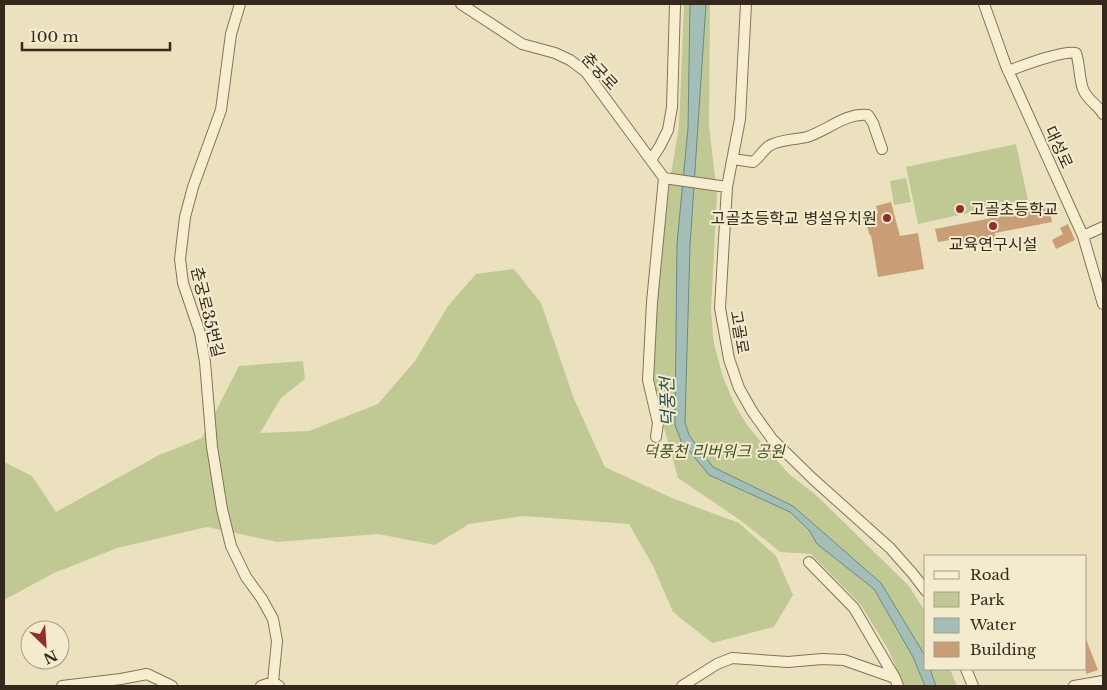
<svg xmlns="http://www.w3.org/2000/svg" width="1107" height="690" font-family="'Libre Baskerville','Noto Sans KR',serif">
  <rect width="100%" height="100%" fill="#ece1bf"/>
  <path fill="#c0c994" d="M 684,4 L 710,4 L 709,126 L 717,193 L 711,312 L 714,344 L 723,377 L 734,403 L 747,425 L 767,449 L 789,474 L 816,495 L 909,586 L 926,613 L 926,669 L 950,669 L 957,686 L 904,686 L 889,651 L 861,605 L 811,554 L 780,552 L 740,520 L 678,478 L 660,413 L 652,368 L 655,321 L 669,186 L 679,126 Z
    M 1016,144 L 1028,200 L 918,224 L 906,167 Z
    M 906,178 L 911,202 L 894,205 L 890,181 Z
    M 514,269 L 541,303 L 574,399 L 605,467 L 672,498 L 739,523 L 776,556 L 793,595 L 774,627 L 712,643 L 673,612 L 653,566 L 629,524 L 524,516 L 469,524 L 435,545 L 378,534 L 277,542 L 207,527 L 117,548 L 54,573 L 4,600 L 4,462 L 32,476 L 56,512 L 159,455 L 202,438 L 239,366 L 303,361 L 305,379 L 281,398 L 260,433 L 309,431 L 378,404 L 415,361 L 448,306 L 476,274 Z"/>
  <path fill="#a2beb7" stroke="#6a8b85" d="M 690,4 L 706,4 L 690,246 L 685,422 L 689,435 L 713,467 L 793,506 L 881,583 L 924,654 L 926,659 L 926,669 L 930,669 L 936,686 L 925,686 L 913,657 L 874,589 L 817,544 L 809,530 L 790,512 L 709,475 L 681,441 L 675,425 L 677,244 L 688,128 Z"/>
  <path fill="#c99d76" d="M 891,202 L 900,236 L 918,233 L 924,269 L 878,277 L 871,235 L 870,236 L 864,217 L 878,213 L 876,206 Z
    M 1049,207 L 1052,222 L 995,233 L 996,240 L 982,243 L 981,240 L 963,243 L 962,238 L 938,242 L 935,229 Z
    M 1068,224 L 1075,240 L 1056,249 L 1052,240 L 1063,234 L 1060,228 Z
    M 1086,639 L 1098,670 L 1086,674 Z"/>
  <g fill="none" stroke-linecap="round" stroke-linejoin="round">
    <g stroke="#847258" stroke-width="12">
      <path id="minor" d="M 240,4 L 231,34 L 221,110 L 193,187 L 185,217 L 180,259 L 183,283 L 200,333 L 205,362 L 212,447 L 222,509 L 231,546 L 246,577 L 262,599 L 273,619 L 277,641 L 273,682
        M 461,4 L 522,44 L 555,53 L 570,60 L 586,72 L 664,178
        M 746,4 L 740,119 L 727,187 L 720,308 L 729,359 L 739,388 L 752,411 L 772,439 L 813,479 L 890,548 L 913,574 L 926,591
        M 984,4 L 1006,66 L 1083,236 L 1103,304
        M 1008,71 C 1022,66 1063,50 1076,53 C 1080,65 1079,78 1083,89 C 1087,100 1098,105 1103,114
        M 733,159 L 753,162 C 759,158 763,150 769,146 C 780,139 795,140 807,137 C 827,131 846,112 868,115 L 873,123 L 882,149
        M 651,160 L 660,146 L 668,130 L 672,107 L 675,4
        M 664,178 L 727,187
        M 1083,236 L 1103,227
        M 656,437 L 658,423 L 648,380 L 652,302 L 664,178
        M 809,562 L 854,608 L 895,678
        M 966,669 L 973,686
        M 62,686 L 121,679 L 147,674 L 172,686
        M 261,686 L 273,682 L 279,686
        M 682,686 L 717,664 L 732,658 L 788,662 L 822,659 L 844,660 L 895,678 L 898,686
        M 1074,686 L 1103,681"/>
    </g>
    <use href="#minor" stroke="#f7eed2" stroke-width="10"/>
  </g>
  <g fill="#912f2a" stroke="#f4ebce" stroke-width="2">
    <circle cx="960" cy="209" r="5"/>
    <circle cx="887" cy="218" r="5"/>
    <circle cx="993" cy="226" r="5"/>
  </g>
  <g text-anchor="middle" stroke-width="4" stroke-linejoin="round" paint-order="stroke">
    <g font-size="16" fill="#34291c" stroke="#f4ebce">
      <text transform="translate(600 71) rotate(47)" y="6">춘궁로</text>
      <text transform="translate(1059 147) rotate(65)" y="6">대성로</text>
      <text transform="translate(208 312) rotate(76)" y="6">춘궁로35번길</text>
      <text transform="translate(740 332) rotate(80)" y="6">고골로</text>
    </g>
    <g font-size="16" fill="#34291c" stroke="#f4ebce" text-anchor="start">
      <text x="970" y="215">고골초등학교</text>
      <text x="877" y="224" text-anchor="end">고골초등학교 병설유치원</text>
      <text x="993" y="250" text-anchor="middle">교육연구시설</text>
    </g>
    <g font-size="16" font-style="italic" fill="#425023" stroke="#f4ebce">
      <text x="714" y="457">덕풍천 리버워크 공원</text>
    </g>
    <g font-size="18" font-style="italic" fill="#2c5353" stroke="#f4ebce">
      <text transform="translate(668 402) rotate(-92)" y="6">덕풍천</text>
    </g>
  </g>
  <rect width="1107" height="690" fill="none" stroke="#34291c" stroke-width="10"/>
  <rect x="924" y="555" width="162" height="115" fill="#f4ebce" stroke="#a79d87"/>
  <rect x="934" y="571" width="25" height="8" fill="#f7eed2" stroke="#a79d87"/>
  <text x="970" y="580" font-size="15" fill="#34291c">Road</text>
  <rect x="934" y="592" width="25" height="15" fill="#c0c994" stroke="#a79d87"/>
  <text x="970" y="605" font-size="15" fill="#34291c">Park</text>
  <rect x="934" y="618" width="25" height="15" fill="#a2beb7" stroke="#a79d87"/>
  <text x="970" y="630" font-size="15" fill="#34291c">Water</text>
  <rect x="934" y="642" width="25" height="15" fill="#c99d76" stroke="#a79d87"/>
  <text x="970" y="655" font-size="15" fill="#34291c">Building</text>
  <g transform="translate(45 645) rotate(155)"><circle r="24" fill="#f4ebce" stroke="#a79d87"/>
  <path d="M0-4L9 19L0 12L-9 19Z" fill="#912f2a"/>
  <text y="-8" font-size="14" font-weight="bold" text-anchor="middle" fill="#34291c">N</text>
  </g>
  <path d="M22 42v8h148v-8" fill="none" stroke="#34291c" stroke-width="2.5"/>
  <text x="30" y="42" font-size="15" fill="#34291c" stroke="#f4ebce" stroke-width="4" paint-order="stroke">100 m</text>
</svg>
